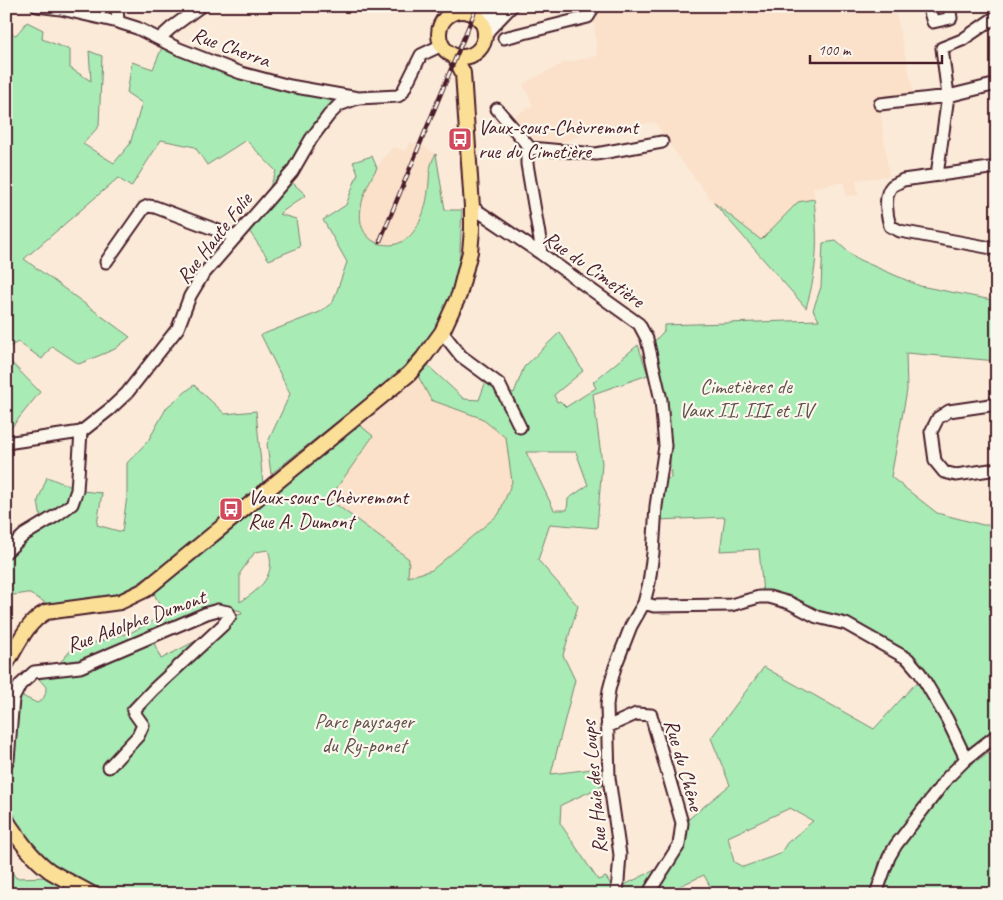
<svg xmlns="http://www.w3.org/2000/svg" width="1003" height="900" font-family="Caveat,sans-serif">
  <rect width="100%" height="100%" fill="#fbead8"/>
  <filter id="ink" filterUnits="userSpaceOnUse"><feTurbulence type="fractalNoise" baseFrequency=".02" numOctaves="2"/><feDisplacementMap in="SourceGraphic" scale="10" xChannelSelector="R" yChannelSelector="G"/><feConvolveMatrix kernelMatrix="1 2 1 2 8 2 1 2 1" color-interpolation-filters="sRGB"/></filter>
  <g filter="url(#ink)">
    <path fill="#fbe0ca" d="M 593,6 L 894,6 L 914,94 L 879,101 L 889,176 L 856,180 L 858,195 L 846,196 L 844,182 L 813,187 L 814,199 L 798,202 L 761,240 L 713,202 L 678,156 L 655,122 L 590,132 L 555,144 L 555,147 L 536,145 L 527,139 L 510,119 L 533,105 L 523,84 L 564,63 L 597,56 Z
      M 410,142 L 423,146 L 436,154 L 431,163 L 428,193 L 422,215 L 413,233 L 405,240 L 398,244 L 380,244 L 370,239 L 362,228 L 360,216 L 363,198 L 372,177 L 382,160 L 393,147 L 405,151 Z
      M 416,372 L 431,400 L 481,418 L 506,438 L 512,482 L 499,514 L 432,570 L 408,577 L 329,499 L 373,437 L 355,421 Z"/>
    <path fill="#a8ebb5" stroke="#798570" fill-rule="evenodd" d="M 27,22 L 43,30 L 42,39 L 70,50 L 70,68 L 91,81 L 89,51 L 102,56 L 99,126 L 83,144 L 114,163 L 130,144 L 142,103 L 127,93 L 132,62 L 153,69 L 163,45 L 252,81 L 306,95 L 334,98 L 284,175 L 306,195 L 279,214 L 296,219 L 300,247 L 269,260 L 245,225 L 266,197 L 276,171 L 246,140 L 207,165 L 195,147 L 161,140 L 131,187 L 118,178 L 24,259 L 130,337 L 115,349 L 79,364 L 52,346 L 42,359 L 18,342 L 6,349 L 6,32 L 16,35 Z
      M 436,154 L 445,210 L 462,210 L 459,270 L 449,300 L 434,331 L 410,361 L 381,387 L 271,474 L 267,444 L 290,394 L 261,335 L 320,312 L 333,302 L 347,262 L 323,220 L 346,205 L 358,173 L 353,162 L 372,156 L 377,168 C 364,189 347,229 377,243 C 384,245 393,246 399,243 C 418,236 426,209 428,191 C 430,179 428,165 436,154 Z
      M 814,199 C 818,239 818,268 806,308 L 713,202 L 761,240 L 798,202 Z
      M 836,241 L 855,258 L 920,286 L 997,301 L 997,361 L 906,353 L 907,390 L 891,477 L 937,513 L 983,525 L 997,525 L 997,733 L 972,750 L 966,750 L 910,654 L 776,592 L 763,594 L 759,549 L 720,551 L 725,517 L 659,520 L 662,480 L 671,478 L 666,399 L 653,343 L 664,331 L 664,325 L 819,320 L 813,310 L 821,287 L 823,243 Z
      M 560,332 L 583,371 L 554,395 L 557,402 L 560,401 L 566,407 L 596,388 L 593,382 L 638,345 L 648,375 L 593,394 L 602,463 L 597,528 L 550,524 L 538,560 L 578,606 L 563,655 L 575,680 L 551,774 L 600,768 L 602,786 L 561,805 L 560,823 L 598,880 L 606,877 L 614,890 L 661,867 L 680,845 L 685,822 L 730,785 L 711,738 L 764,667 L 874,729 L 915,684 L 920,685 L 949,730 L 960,758 L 910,821 L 886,849 L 880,859 L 871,894 L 714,894 L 704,875 L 673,889 L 671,894 L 6,894 L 6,863 L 16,878 L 48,877 L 21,833 L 6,793 L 6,717 L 18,712 L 20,695 L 37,703 C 44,700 46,695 46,687 L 39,679 L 47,677 L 72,649 L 132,632 L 164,615 L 152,589 L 355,421 L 373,436 L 329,499 L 409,559 L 408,577 L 432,570 L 499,514 L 512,482 L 506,438 L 481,418 L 431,400 L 416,372 L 424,362 L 464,399 L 479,400 L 486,381 L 514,393 L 524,367 ZM 526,452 L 576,452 L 588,485 L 568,499 L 567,510 L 554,510 ZM 268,550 C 277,574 260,590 240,602 L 240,573 L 255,552 ZM 223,607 L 241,611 L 242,614 L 233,616 L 207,635 L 161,659 L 154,643 L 134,640 ZM 790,808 L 813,821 L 787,843 L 780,854 L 743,867 L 734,862 L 728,837 Z
      M 6,357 L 40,392 L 11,428 L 6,423 Z
      M 194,385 L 225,414 L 256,411 L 263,485 L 181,553 L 137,584 L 113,596 L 48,604 L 28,593 L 14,595 L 6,590 L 6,561 L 21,543 L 43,531 L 38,501 L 47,477 L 82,491 L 102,493 L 97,525 L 122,532 L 127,496 L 127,463 L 148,441 L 167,407 Z
      M 997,747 L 997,894 L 880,894 L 896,849 L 957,774 Z"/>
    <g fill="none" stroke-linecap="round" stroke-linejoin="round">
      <g stroke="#4a1f2b" stroke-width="15">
        <path id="minor" d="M 37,6 L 61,9 L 118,22 L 137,28 L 179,49 L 241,73 L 290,86 L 358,98
          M 117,6 L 118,22
          M 928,6 L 933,22 L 951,18 L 949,6
          M 476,16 L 492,17 L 503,13
          M 160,38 L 171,28 L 201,6
          M 504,38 L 588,17 L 591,12 L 585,6
          M 484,40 L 489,30 L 512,6
          M 880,104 L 948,96 L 997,84
          M 497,109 L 530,148 L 596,154 L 662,142
          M 530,148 L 527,154 L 527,164 L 541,246 L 540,253
          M 997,167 L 903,180 C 900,182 895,184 892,186 C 883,195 887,216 890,226 L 900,231 L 997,249
          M 937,175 L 948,96 L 942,48 L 962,40 L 997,16
          M 472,207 L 540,253 L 639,324 L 647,339 L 661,400 L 665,446 L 656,506 L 653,553 L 649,583 L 644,603 L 631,626 L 615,667 L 609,690 L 607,705 L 609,778 L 620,855 L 617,894
          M 106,262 L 144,208 L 148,206 L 155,207 L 235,237
          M 442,332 L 461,356 L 499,384 L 520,427
          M 997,404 L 949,411 L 938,418 L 931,432 L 935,461 L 944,472 L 956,475 L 997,469
          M 6,443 L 81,432 L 110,409 L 127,393 L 178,328 L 190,296 L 202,276 L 292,172 L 311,139 L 329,115 L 339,105 L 358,98 L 398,96 L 402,93 L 421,55 L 442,45
          M 6,552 L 24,535 L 57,515 L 72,504 L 77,490 L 81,432
          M 644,603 L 654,606 L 731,605 L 759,597 L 769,597 L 790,603 L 817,617 L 846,624 L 908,659 L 920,673 L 947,719 L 966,759
          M 607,727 L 636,714 L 651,715 L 682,823 L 679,845 L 651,889 L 650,894
          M 6,763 L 8,760 L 13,699 L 20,685 L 34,672 L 80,667 L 207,613 L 218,610 L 228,612 L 230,616 L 223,625 L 153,690 L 133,711 L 143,725 L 138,736 L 109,767
          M 876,894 L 889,857 L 896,845 L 948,777 L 966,759 L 997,735"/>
      </g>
      <g stroke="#4a1f2b" stroke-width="18">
        <path id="major" d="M439 34a23 23 0 1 1 46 0a23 23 0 1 1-46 0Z
          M 6,664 C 18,645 26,623 46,612 L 120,602 L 145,590 L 409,374 L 423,358 L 442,332 L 459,295 L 470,252 L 472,230 L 472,207 L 463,73 L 455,57
          M 6,820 C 18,838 32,858 50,871 C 63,879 78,886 92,894"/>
      </g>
      <use href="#minor" stroke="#fbf7ec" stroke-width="11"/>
      <use href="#major" stroke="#fbdf96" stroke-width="14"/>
      <g stroke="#4a1f2b" stroke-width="4.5">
        <path id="rail" d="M 380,241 L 477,6"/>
      </g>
      <use href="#rail" stroke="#fbf7ec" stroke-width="2.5" stroke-dasharray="8" stroke-linecap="butt"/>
    </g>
  </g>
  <defs>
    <g id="bus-square" transform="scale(1.25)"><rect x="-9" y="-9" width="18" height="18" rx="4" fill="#d1495b" stroke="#fbf7ec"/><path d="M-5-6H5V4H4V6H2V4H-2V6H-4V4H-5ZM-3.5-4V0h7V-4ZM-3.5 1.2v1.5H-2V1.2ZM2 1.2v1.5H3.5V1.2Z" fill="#fff"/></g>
  </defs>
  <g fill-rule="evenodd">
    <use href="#bus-square" x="460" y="139"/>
    <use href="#bus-square" x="231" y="509"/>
  </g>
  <g text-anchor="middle" stroke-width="4.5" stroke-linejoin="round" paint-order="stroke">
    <g font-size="21" fill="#4a1f2b" stroke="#fbf7ec">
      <text transform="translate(231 47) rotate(20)" y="7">Rue Cherra</text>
      <text transform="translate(214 238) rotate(-52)" y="7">Rue Haute Folie</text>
      <text transform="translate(594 269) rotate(35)" y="7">Rue du Cimetière</text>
      <text transform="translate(136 621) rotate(-20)" y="7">Rue Adolphe Dumont</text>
      <text transform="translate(684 765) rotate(74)" y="7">Rue du Chêne</text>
      <text transform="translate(594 787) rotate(-95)" y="7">Rue Haie des Loups</text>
    </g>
    <g font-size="21" fill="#4a1f2b" stroke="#fbf7ec" text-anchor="start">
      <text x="478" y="134">Vaux-sous-Chèvremont<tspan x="478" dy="24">rue du Cimetière</tspan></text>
      <text x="248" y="504">Vaux-sous-Chèvremont<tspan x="248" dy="24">Rue A. Dumont</tspan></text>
    </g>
    <g font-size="21" fill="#62524e" stroke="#fbf7ec">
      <text x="746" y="393">Cimetières de<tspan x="746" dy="24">Vaux II, III et IV</tspan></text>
      <text x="364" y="728">Parc paysager<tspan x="364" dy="24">du Ry-ponet</tspan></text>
    </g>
  </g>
  <rect width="1003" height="900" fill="none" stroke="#fbf7ec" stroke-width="25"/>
  <rect x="12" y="12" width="978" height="875" fill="none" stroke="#4a1f2b" stroke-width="2" filter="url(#ink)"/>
  <path d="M810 55v8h132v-8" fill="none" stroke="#4a1f2b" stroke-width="2.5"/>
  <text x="818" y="55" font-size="15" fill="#4a1f2b" stroke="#fbf7ec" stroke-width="4" paint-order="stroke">100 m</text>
</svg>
